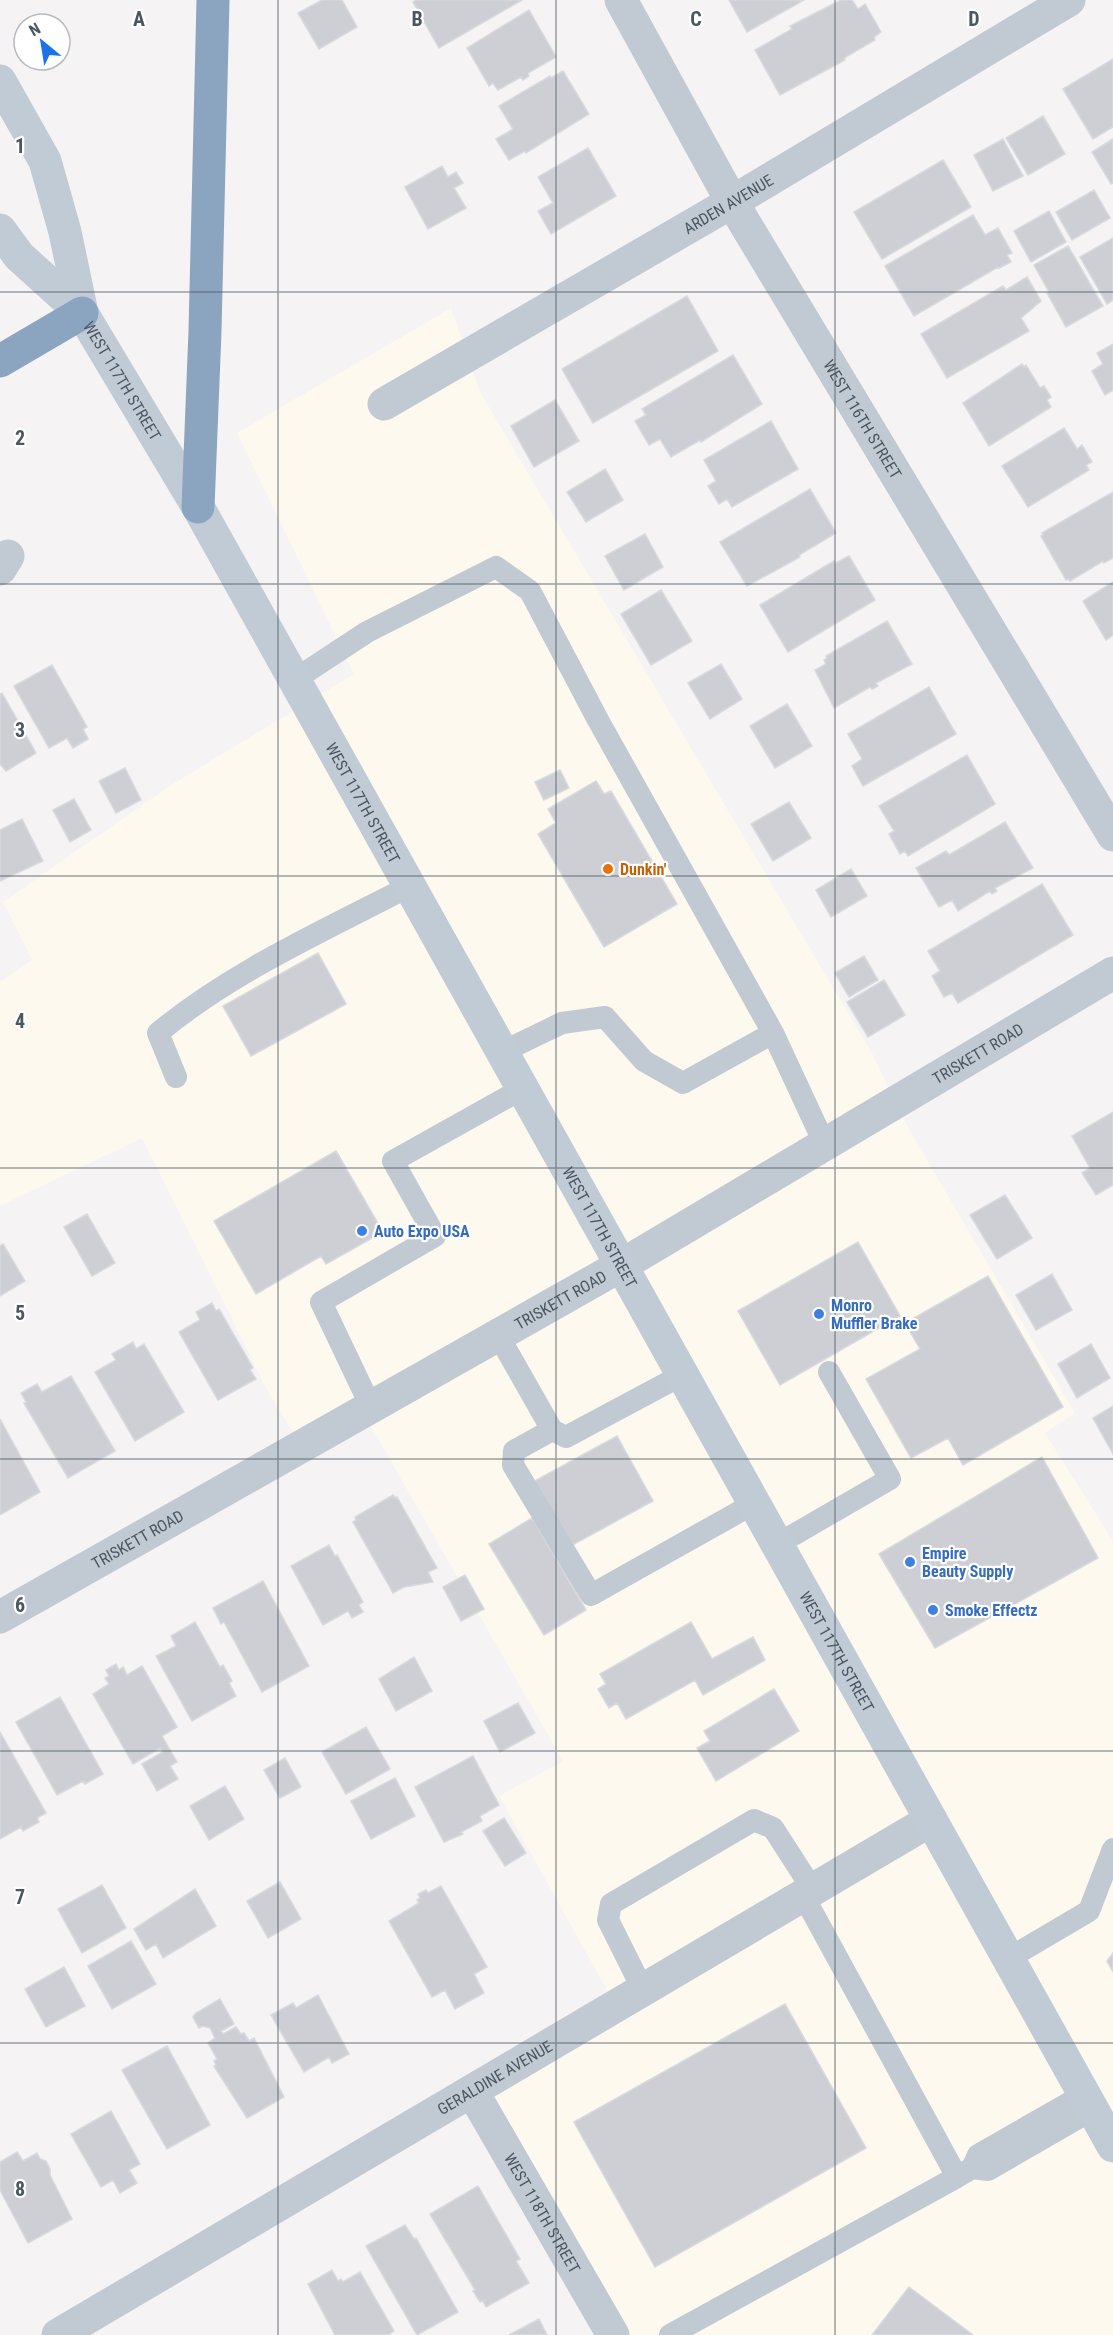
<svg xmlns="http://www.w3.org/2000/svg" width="1113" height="2335" font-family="'Roboto Condensed',sans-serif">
  <rect width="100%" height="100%" fill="#f5f3f3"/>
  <path fill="#fdf9ef" d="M 451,308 L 480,392 L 873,1055 L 906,1124 L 1075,1413 L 1045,1433 L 1113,1541 L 1113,2335 L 606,2335 L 484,2097 L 622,2017 L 499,1796 L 563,1761 L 370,1425 L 309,1459 L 267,1390 L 142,1138 L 0,1206 L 0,982 L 32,960 L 3,902 L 171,785 L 354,674 L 237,433 Z"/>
  <path fill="#cdcfd5" stroke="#d7d9de" stroke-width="1.5" d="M 322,0 L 342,0 L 357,27 L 319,49 L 298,13 Z
    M 416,0 L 522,0 L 439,48 L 413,2 Z
    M 729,0 L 804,0 L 747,32 Z
    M 841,0 L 852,0 L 858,9 L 865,4 L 881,32 L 874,37 L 875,40 L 844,58 L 845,60 L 780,95 L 755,50 L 792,29 L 790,26 Z
    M 529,10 L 556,57 L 528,73 L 529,76 L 523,80 L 521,77 L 498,90 L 493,83 L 489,86 L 467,48 Z
    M 1113,59 L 1113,127 L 1093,139 L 1063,89 Z
    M 563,71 L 589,114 L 526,153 L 525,151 L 509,160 L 496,139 L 513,129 L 499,106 L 550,76 L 551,78 Z
    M 1043,116 L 1065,154 L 1028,175 L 1006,138 Z
    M 1003,139 L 1023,176 L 993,191 L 974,155 Z
    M 1113,139 L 1113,183 L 1111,184 L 1092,152 Z
    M 588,148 L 616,196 L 551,234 L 538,211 L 553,203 L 538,177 Z
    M 943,160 L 971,207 L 882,259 L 854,212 Z
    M 442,166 L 448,177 L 456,172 L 463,183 L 454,188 L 466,208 L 428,229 L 405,187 Z
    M 1094,190 L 1110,218 L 1072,240 L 1056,212 Z
    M 1049,211 L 1066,242 L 1031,262 L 1014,231 Z
    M 973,215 L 985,235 L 998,228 L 1012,253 L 1007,255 L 1011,262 L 999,268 L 998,267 L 914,316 L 885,266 Z
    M 1113,238 L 1113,300 L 1107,304 L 1080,257 Z
    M 1068,246 L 1103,306 L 1066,327 L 1047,293 L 1049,292 L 1034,265 Z
    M 1027,277 L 1041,301 L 1021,318 L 1029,331 L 947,378 L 921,334 L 1003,286 L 1006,290 Z
    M 687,296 L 718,351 L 593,423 L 562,369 Z
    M 1113,344 L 1113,390 L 1105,395 L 1092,371 L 1103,364 L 1097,353 Z
    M 733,355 L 762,404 L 701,442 L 700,440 L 671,457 L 660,439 L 649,445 L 635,421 L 646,415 L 642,409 Z
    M 1022,364 L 1024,367 L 1026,365 L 1040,388 L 1044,386 L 1051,397 L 1047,400 L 1051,407 L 989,446 L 963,403 Z
    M 555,400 L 579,441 L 534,467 L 511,426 Z
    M 771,421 L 798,469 L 732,507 L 727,499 L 719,504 L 708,486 L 716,481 L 704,460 Z
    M 1064,428 L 1077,449 L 1082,445 L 1092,462 L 1086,465 L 1089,470 L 1028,507 L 1002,466 Z
    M 605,469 L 623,500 L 586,522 L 567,492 Z
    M 810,489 L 836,533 L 799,555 L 800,557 L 747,586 L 720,542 Z
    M 1113,492 L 1113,558 L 1104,563 L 1103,561 L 1070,581 L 1068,579 L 1066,580 L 1041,536 L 1043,535 L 1042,533 Z
    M 645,534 L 663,567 L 624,590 L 605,556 Z
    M 849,556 L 875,600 L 788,652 L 760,605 L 834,561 L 836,563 Z
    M 1113,582 L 1113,635 L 1106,640 L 1083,601 Z
    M 661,590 L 692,641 L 651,665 L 621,614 Z
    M 887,621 L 912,664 L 876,683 L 878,686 L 872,689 L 870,687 L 834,708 L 815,670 L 826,664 L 824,660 L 827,658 L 826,656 Z
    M 721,664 L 742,699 L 710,719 L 688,683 Z
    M 52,665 L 87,727 L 83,729 L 88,739 L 73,748 L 67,738 L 49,748 L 14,686 Z
    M 929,687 L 956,734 L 863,786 L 852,766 L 862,759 L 848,734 Z
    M 2,693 L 36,753 L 6,771 L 0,764 L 0,694 Z
    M 787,704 L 812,746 L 775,768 L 750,726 Z
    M 967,755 L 995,804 L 908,856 L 905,851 L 900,854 L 889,834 L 894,831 L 879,806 Z
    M 125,768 L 141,800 L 116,813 L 99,781 Z
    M 560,770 L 569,788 L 544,800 L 535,782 Z
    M 596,781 L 604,794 L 611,791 L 677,904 L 604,947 L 538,834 L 556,823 L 548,809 Z
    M 74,799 L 91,830 L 70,842 L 53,810 Z
    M 789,802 L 811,838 L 773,861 L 751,824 Z
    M 22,819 L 43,861 L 0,881 L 0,830 Z
    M 1005,822 L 1033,868 L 995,888 L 997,891 L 992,894 L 990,891 L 958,911 L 952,900 L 939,907 L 916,868 L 946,851 L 949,855 Z
    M 851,869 L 867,896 L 831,917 L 816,890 Z
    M 1042,884 L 1073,935 L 958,1003 L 952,993 L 944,997 L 932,976 L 940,971 L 928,951 Z
    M 318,953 L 346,1004 L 251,1056 L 223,1006 Z
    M 864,956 L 878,980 L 849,997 L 835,973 Z
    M 884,980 L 905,1015 L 868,1037 L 847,1002 Z
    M 1113,1112 L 1113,1185 L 1096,1195 L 1082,1173 L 1090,1168 L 1072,1136 Z
    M 336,1151 L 383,1232 L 326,1264 L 321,1256 L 256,1294 L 214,1221 Z
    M 1005,1195 L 1032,1238 L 997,1259 L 970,1215 Z
    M 87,1214 L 115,1263 L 92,1276 L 64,1227 Z
    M 858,1242 L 900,1316 L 780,1385 L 738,1311 Z
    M 3,1244 L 25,1281 L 0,1296 L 0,1246 Z
    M 1052,1274 L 1072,1310 L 1036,1330 L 1016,1295 Z
    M 988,1276 L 1063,1407 L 963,1465 L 948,1438 L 911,1458 L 866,1379 L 920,1349 L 905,1323 Z
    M 212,1303 L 216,1311 L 219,1309 L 253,1368 L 250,1370 L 256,1379 L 218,1400 L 179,1332 L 200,1320 L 196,1312 Z
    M 133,1342 L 136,1349 L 144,1344 L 184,1412 L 135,1441 L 95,1372 L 116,1360 L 112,1354 Z
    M 1091,1344 L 1110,1378 L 1077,1398 L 1058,1364 Z
    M 71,1376 L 115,1451 L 68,1478 L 24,1403 L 26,1402 L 21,1393 L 37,1384 L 42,1392 Z
    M 1113,1406 L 1113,1454 L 1093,1418 Z
    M 0,1419 L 40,1492 L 0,1515 Z
    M 617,1436 L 653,1501 L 567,1548 L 531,1483 Z
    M 1042,1457 L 1098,1558 L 935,1648 L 879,1554 Z
    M 393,1495 L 395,1498 L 397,1497 L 437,1568 L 428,1572 L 433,1582 L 404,1587 L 393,1593 L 353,1522 L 356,1520 L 355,1517 Z
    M 532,1518 L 586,1610 L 544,1635 L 489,1544 Z
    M 329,1545 L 335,1556 L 337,1555 L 363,1602 L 359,1605 L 363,1612 L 352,1618 L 348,1611 L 323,1625 L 291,1566 Z
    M 465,1575 L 484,1609 L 461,1621 L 443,1587 Z
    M 263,1581 L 309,1666 L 262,1692 L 224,1622 L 221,1624 L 213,1608 Z
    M 195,1622 L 220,1667 L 223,1665 L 232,1681 L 229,1683 L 236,1696 L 192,1721 L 156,1656 L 176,1646 L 171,1636 Z
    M 691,1622 L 712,1659 L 753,1637 L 765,1660 L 703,1695 L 695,1680 L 626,1719 L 617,1703 L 609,1708 L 598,1689 L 606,1684 L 600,1674 Z
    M 414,1657 L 432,1691 L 396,1711 L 379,1679 Z
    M 116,1664 L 119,1670 L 123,1667 L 127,1675 L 142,1666 L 177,1727 L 162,1736 L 177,1762 L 170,1766 L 178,1779 L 157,1791 L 142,1764 L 163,1752 L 160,1748 L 133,1764 L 93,1694 L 109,1684 L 105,1678 L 109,1676 L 106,1670 Z
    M 774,1689 L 799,1731 L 716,1781 L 697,1748 L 710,1741 L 704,1731 Z
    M 60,1697 L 103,1774 L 85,1784 L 83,1781 L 57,1795 L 16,1722 Z
    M 518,1703 L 535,1733 L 500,1752 L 484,1721 Z
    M 366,1727 L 390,1769 L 346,1794 L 322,1752 Z
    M 0,1732 L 46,1813 L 37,1818 L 39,1822 L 23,1831 L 21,1827 L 0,1839 Z
    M 473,1756 L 499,1805 L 480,1816 L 482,1821 L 461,1832 L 463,1834 L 444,1842 L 415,1787 Z
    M 285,1758 L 301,1787 L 280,1798 L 264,1770 Z
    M 395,1778 L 415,1816 L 371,1839 L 351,1801 Z
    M 225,1786 L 244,1819 L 209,1840 L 190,1806 Z
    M 504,1818 L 526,1853 L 505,1866 L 483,1831 Z
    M 280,1882 L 301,1919 L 268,1938 L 247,1901 Z
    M 102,1885 L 126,1928 L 82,1953 L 58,1909 Z
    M 441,1886 L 487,1967 L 474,1974 L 484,1993 L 455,2009 L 445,1990 L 432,1997 L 389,1921 L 419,1903 L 417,1900 L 420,1898 L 418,1894 L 426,1890 L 428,1893 Z
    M 195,1889 L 216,1926 L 163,1958 L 156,1944 L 146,1950 L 134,1929 Z
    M 131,1941 L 156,1984 L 112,2009 L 88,1966 Z
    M 1113,1953 L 1113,1972 L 1107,1961 Z
    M 64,1967 L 85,2006 L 46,2027 L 25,1989 Z
    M 318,1995 L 349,2054 L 332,2063 L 329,2057 L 304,2072 L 271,2015 L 293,2003 L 296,2008 Z
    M 220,1999 L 234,2024 L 221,2031 L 223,2034 L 236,2027 L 241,2034 L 244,2033 L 249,2041 L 254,2038 L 284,2097 L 247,2118 L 214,2066 L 216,2065 L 214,2061 L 217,2059 L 208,2043 L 215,2038 L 210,2028 L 203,2026 L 199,2028 L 193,2017 L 196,2013 Z
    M 785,2004 L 866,2148 L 655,2267 L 574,2122 Z
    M 167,2046 L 210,2125 L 167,2149 L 122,2070 Z
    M 111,2111 L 140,2164 L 129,2170 L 137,2183 L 120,2193 L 113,2180 L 101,2187 L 71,2134 Z
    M 17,2152 L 23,2161 L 37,2153 L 40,2159 L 46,2161 L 50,2169 L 50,2175 L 72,2219 L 28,2243 L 0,2190 L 0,2162 Z
    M 478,2186 L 520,2259 L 516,2261 L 529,2283 L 486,2307 L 483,2301 L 480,2302 L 473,2291 L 475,2290 L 430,2214 Z
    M 405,2225 L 414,2239 L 416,2238 L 458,2312 L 417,2335 L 366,2246 Z
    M 332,2270 L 338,2281 L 341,2279 L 343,2282 L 360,2272 L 394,2331 L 388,2335 L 335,2335 L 308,2284 Z
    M 909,2287 L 973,2335 L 872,2335 Z
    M 539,2319 L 547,2335 L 509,2335 Z"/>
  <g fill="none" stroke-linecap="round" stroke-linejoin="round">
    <path stroke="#c1cad2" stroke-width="22" d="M 294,680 L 367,632 L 496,567 L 530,591 L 598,720 L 773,1033 L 825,1145
      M 502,1052 L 562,1023 L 605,1017 L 644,1061 L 683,1083 L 773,1033
      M 176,1077 L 158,1033 C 231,972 325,930 410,886
      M 498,1335 L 552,1430 L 566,1437 L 682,1375
      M 371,1407 L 321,1302 L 435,1236 L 393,1161 L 522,1089
      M 552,1430 L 514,1451 L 513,1465 L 591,1595 L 753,1504
      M 776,1545 L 890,1479 L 829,1372
      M 803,1895 L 957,2177
      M 1009,1958 L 1089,1911 L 1113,1849
      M 643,1990 L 608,1920 L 611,1904 L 754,1820 L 773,1828 L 813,1890
      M 972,2168 L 978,2155 L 1083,2095
      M 670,2335 L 957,2177 L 972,2168 L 988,2170 L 1092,2110"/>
    <g stroke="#c1cad2" stroke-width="33">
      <path id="s1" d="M 621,0 L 732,202 L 1113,835"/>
      <path id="s2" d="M 384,404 L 732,202 L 1069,0"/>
      <path d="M 0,569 L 8,556"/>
      <path id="s3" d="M 622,1265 L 1113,973"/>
      <path id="s4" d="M 472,2091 L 613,2335"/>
      <path id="s5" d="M 58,2335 L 931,1820"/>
    </g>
    <path stroke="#c1cad2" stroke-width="33" id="s6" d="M 0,1617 L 622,1265"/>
    <g stroke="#c1cbd6" stroke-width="33">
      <path d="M 0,81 L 45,161 L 65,232 L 82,313"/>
      <path id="s7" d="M 0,230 L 19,256 L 82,313 L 198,507 L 1113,2146"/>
    </g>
    <path stroke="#8ba5c1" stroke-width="33" d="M 0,361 L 82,313
      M 198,507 L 205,331 L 213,0"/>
  </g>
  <path fill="none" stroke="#4a5661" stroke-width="1.5" stroke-opacity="0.55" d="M 278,0 L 278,2335M 556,0 L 556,2335M 835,0 L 835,2335M 0,292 L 1113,292M 0,584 L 1113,584M 0,876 L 1113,876M 0,1168 L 1113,1168M 0,1459 L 1113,1459M 0,1751 L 1113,1751M 0,2043 L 1113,2043"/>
  <circle fill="#e8710a" stroke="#fff" stroke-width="2" cx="608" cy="869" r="6"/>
  <g fill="#3f7fe0" stroke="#fff" stroke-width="2">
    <circle cx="362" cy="1231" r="6"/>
    <circle cx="819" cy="1314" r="6"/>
    <circle cx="910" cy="1562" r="6"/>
    <circle cx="933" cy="1610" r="6"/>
  </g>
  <g text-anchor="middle" stroke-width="4.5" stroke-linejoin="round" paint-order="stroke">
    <g font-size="16" fill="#4a5661" stroke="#fff">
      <text dy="6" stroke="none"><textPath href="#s2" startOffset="398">ARDEN AVENUE</textPath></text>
      <text dy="6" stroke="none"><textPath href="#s7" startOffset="196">WEST 117TH STREET</textPath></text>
      <text dy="6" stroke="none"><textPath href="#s1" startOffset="484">WEST 116TH STREET</textPath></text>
      <text dy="6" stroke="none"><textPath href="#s7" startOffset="682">WEST 117TH STREET</textPath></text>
      <text dy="6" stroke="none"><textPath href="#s3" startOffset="414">TRISKETT ROAD</textPath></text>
      <text dy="6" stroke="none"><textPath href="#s7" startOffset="1168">WEST 117TH STREET</textPath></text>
      <text dy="6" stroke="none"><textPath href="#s6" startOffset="644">TRISKETT ROAD</textPath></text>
      <text dy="6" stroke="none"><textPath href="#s6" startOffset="158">TRISKETT ROAD</textPath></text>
      <text dy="6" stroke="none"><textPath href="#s7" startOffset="1654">WEST 117TH STREET</textPath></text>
      <text dy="6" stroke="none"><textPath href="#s5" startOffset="507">GERALDINE AVENUE</textPath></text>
      <text dy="6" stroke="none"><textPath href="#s4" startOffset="141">WEST 118TH STREET</textPath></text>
    </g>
    <g font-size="16" font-weight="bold" fill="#c56008" stroke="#fff" text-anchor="start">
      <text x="620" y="875">Dunkin'</text>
    </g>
    <g font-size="16" font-weight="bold" fill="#366cbe" stroke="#fff" text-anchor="start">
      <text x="374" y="1237">Auto Expo USA</text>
      <text x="831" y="1311">Monro<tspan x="831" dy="18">Muffler Brake</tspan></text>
      <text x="922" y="1559">Empire<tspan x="922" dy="18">Beauty Supply</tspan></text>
      <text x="945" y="1616">Smoke Effectz</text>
    </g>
  </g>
  <g font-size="20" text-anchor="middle" font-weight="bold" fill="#4a5661" stroke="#fff" stroke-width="4.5" stroke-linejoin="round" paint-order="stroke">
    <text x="139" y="26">A</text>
    <text x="417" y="26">B</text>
    <text x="696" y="26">C</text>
    <text x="974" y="26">D</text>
    <text x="20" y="153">1</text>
    <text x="20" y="445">2</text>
    <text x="20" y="737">3</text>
    <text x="20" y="1028">4</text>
    <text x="20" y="1320">5</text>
    <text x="20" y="1612">6</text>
    <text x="20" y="1904">7</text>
    <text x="20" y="2196">8</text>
  </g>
  <g transform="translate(42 42) rotate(330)"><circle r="28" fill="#ffffff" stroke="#b7bbc0" stroke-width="1.5"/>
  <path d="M0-4.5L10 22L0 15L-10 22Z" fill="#1a73e8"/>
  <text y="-9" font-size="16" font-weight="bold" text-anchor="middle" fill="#4a5661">N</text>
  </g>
</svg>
